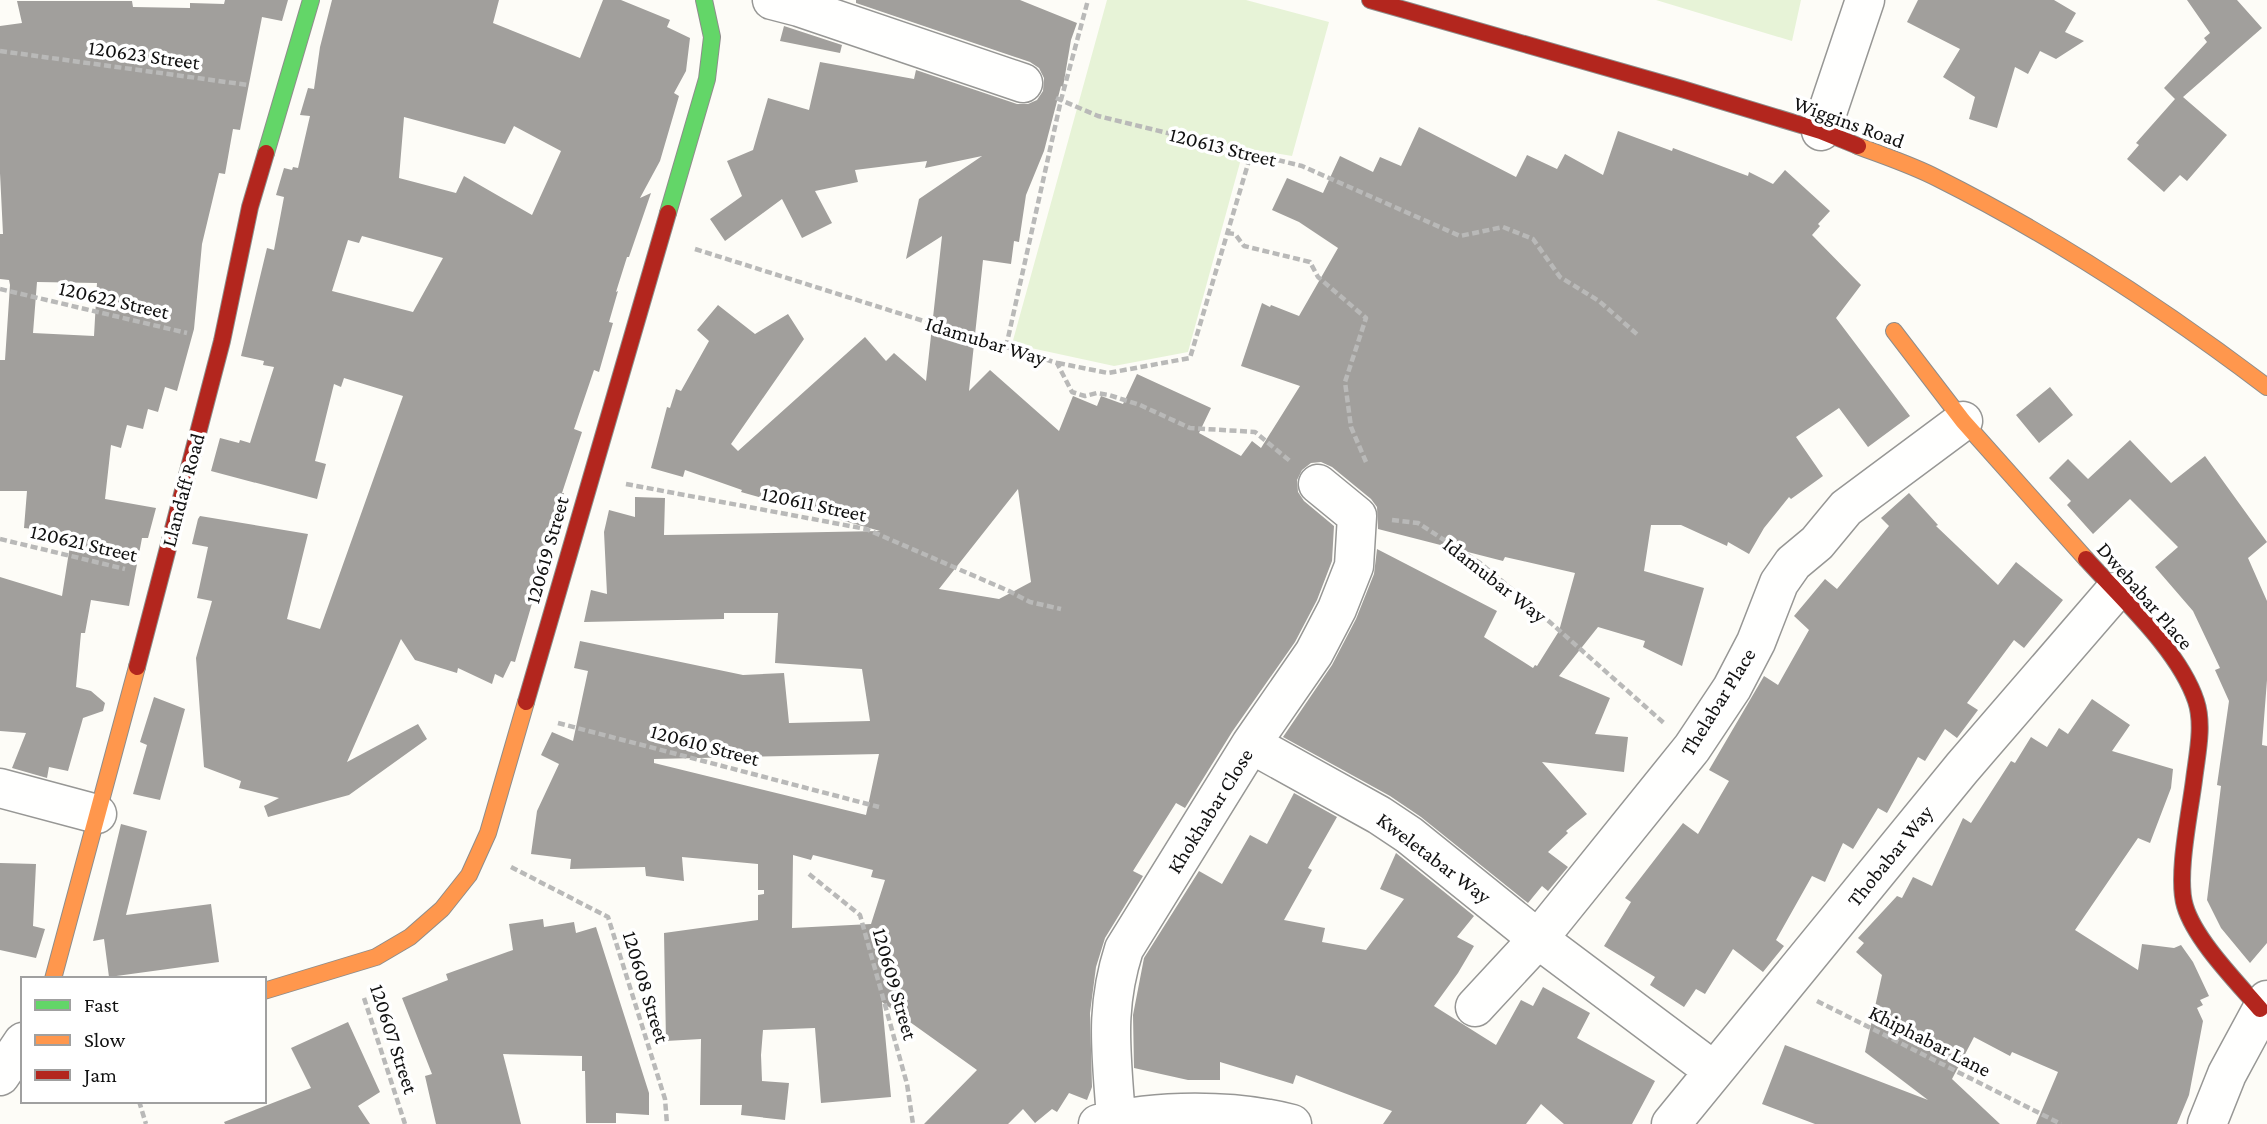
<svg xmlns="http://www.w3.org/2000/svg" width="2267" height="1124" font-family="'Crimson Pro',serif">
  <rect width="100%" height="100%" fill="#fdfcf7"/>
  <path fill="#e7f3d7" d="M 1107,0 L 1246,0 L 1329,22 L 1292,156 L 1244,148 L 1188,352 L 1114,366 L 1012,344 Z
    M 1656,0 L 1801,0 L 1792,41 Z"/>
  <path fill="#a19f9c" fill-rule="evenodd" d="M 225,0 L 288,0 L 282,21 L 262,17 L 240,130 L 233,129 L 225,174 L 219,173 L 202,244 L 194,329 L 177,391 L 165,387 L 158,412 L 148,409 L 143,429 L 127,425 L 121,448 L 111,445 L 105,499 L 156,508 L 148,538 L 142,538 L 129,606 L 91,600 L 85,633 L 81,633 L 76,687 L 91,691 L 105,703 L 103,711 L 83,718 L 68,771 L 49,767 L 47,778 L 12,768 L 26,733 L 0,731 L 0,577 L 62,596 L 72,533 L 24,528 L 27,491 L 0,491 L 0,360 L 5,360 L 10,285 L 9,280 L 0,279 L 0,234 L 3,234 L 0,173 L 0,26 L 22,23 L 17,1 L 132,1 L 133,7 L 190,8 L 190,3 L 224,4 ZM 37,282 L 97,283 L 94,336 L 33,333 Z
    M 332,0 L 499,0 L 493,23 L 580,58 L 603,0 L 621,0 L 670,20 L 667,27 L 690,38 L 686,71 L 674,93 L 679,96 L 660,161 L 640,198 L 651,193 L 629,257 L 627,257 L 616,292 L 618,291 L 609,322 L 613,323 L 599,372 L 594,370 L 574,429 L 582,432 L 562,493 L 564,493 L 515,662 L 511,661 L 503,678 L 495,674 L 492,684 L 458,668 L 457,673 L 415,660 L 401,639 L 347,762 L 418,724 L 427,739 L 349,795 L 268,817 L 264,806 L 279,798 L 239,788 L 241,781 L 204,767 L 196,658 L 212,601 L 197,598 L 208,547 L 192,544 L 198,519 L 200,516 L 308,534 L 287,619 L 320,629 L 403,396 L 344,378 L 341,387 L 334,384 L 315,461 L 326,464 L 317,499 L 211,471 L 220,438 L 239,443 L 240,440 L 250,443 L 274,367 L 263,365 L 264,361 L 241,356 L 267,248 L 274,250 L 284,197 L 276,195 L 284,168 L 292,170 L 293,167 L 298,168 L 310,116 L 300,115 L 308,88 L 314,89 L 320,47 ZM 404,117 L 505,144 L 514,126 L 561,151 L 532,215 L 464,176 L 456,193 L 399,178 ZM 362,236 L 443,258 L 413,312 L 332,291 L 348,240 L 359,243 Z
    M 856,0 L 1020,0 L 1077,23 L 1071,40 L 1063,87 L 1061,86 L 1044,151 L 1026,195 L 1019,242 L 1014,241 L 1011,264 L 983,260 L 969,391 L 990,370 L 1059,431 L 1073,396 L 1097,406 L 1101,396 L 1123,404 L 1137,374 L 1211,408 L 1199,433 L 1241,456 L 1252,441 L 1261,448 L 1300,386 L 1241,366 L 1262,303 L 1270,307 L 1271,305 L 1299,316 L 1338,248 L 1299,222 L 1272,210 L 1287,178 L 1323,193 L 1340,156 L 1373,172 L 1380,157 L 1401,166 L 1419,127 L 1516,177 L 1527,155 L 1557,169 L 1565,154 L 1603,175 L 1618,131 L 1672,151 L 1673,148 L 1748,176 L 1749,172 L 1773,184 L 1785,170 L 1830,211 L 1818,224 L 1820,226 L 1812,235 L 1861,285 L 1836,318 L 1910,416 L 1868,447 L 1839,408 L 1796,437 L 1823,476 L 1791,499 L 1789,497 L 1764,528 L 1749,554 L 1728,542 L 1727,546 L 1681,525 L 1651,525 L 1644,571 L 1704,588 L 1682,666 L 1643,647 L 1645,641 L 1598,627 L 1559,676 L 1610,698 L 1595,734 L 1628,737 L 1624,772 L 1542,762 L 1587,814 L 1566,831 L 1568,833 L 1548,852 L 1568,867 L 1548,891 L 1542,886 L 1528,903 L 1421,817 L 1390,796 L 1283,737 L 1332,665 L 1356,619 L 1374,574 L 1377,549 L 1497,611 L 1484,637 L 1533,668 L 1535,665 L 1537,666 L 1559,631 L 1575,573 L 1505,557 L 1503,561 L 1378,529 L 1377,507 L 1371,499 L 1332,467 L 1321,462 L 1311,463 L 1302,470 L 1297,480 L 1298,492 L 1304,501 L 1334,526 L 1332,561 L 1317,600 L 1295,642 L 1232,732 L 1185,808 L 1176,803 L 1133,871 L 1143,876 L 1105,938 L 1096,967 L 1090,1013 L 1092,1087 L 1087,1100 L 1069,1093 L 1057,1112 L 1052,1109 L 1035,1123 L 1023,1109 L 1008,1124 L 924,1124 L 977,1070 L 882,1002 L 891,1097 L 821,1103 L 815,1028 L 763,1030 L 761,1055 L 762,1081 L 789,1083 L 785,1120 L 741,1115 L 742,1105 L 700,1105 L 701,1039 L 666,1041 L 664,933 L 758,920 L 758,895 L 764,894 L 764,890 L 758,890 L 758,864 L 682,857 L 684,881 L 646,876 L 645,867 L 570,869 L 571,859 L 531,854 L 537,811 L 559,764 L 541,755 L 552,732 L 573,741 L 588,671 L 574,668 L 580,641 L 743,675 L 784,673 L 789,723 L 870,721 L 862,669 L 775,663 L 778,613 L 724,613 L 724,619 L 584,622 L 591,590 L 607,594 L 604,532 L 609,510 L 635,517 L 635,497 L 665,498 L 664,535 L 880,531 L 741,492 L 742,490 L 685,470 L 683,477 L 651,468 L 667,407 L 670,408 L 676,389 L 681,391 L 709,341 L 697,330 L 718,305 L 755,334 L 788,314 L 804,339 L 731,444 L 738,451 L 865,337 L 886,361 L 894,353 L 926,381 L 942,236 L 906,259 L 919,199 L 982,156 L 925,168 L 927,161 L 855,170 L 858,182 L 815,191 L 832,223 L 802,238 L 782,199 L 725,241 L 710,219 L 742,196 L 727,161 L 753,150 L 768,98 L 809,110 L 820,62 L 914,79 L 916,70 L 1017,104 L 1028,104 L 1037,100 L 1043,91 L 1044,78 L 1039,68 L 1030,62 L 856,3 ZM 1018,489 L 1031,582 L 999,599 L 939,589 ZM 879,754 L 866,815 L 654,763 L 654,759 ZM 793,855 L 811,860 L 813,855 L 873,870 L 871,877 L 885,880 L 871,924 L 792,928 Z
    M 1918,0 L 2054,0 L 2076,13 L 2065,32 L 2084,41 L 2056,59 L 2040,51 L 2028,74 L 2015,67 L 1997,128 L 1969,119 L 1975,97 L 1943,77 L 1960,49 L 1907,22 Z
    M 2187,0 L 2237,0 L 2262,28 L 2183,97 L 2227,135 L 2187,181 L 2180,175 L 2164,192 L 2127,159 L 2139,145 L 2136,143 L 2175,99 L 2164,88 L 2207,42 L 2204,38 L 2210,33 Z
    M 784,26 L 842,45 L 840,53 L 780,41 Z
    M 2050,387 L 2073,415 L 2039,443 L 2016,415 Z
    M 2130,440 L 2171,483 L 2205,456 L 2267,542 L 2248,558 L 2267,601 L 2267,680 L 2262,745 L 2267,746 L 2267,943 L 2250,963 L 2221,928 L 2207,900 L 2221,786 L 2217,785 L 2229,701 L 2215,670 L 2220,668 L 2193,611 L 2155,567 L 2178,547 L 2130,499 L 2093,534 L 2067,505 L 2071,501 L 2049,478 L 2068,459 L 2088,479 Z
    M 1909,493 L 1938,525 L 1936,526 L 1998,585 L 2016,562 L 2063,600 L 2024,648 L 2014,640 L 1967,703 L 1978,710 L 1957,738 L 1945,729 L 1925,761 L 1918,757 L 1887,813 L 1878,808 L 1853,849 L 1843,843 L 1825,882 L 1812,876 L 1776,940 L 1784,946 L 1763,972 L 1733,949 L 1705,994 L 1696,989 L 1684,1007 L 1650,985 L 1655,977 L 1604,946 L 1631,902 L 1625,898 L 1683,823 L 1698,834 L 1729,781 L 1709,770 L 1764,676 L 1778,685 L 1809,630 L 1794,616 L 1825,579 L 1837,589 L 1889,526 L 1881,518 Z
    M 154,697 L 185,709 L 160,800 L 133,794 L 147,745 L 140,742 Z
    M 2092,699 L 2130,725 L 2112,751 L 2173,769 L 2171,788 L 2150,843 L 2138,838 L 2075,930 L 2138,970 L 2142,944 L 2174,948 L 2181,945 L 2193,962 L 2209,996 L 2200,1000 L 2203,1005 L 2197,1008 L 2203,1021 L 2189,1095 L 2177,1124 L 2036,1124 L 2058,1072 L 2012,1052 L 2010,1056 L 1974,1037 L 1952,1079 L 2000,1124 L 1815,1124 L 1762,1104 L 1785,1045 L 1928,1100 L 1865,1052 L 1882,975 L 1856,952 L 1864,943 L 1858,938 L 1897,896 L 1902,898 L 1913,877 L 1932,886 L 1963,818 L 1971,823 L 2011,761 L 2015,763 L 2031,737 L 2047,747 L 2059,728 L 2068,734 Z
    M 1294,793 L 1337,817 L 1308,868 L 1312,870 L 1284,920 L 1325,928 L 1322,942 L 1366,950 L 1404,899 L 1380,889 L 1396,853 L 1474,916 L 1457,937 L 1474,946 L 1458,973 L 1434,1006 L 1496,1045 L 1521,1000 L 1533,1006 L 1543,987 L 1590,1013 L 1577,1038 L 1655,1081 L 1632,1124 L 1564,1124 L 1541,1104 L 1526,1124 L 1383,1124 L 1392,1111 L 1296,1075 L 1293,1084 L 1220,1062 L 1220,1080 L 1188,1080 L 1134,1068 L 1133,1015 L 1144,958 L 1199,871 L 1222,884 L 1250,835 L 1267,844 Z
    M 121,824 L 147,831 L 126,915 L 211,904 L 219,962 L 109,977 L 104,939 L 93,941 Z
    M 0,863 L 36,864 L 33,926 L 45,929 L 36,958 L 0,950 Z
    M 543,919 L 544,927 L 574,922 L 576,933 L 596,927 L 649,1093 L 649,1115 L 616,1113 L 616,1123 L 586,1123 L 585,1071 L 582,1071 L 582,1056 L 503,1054 L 521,1124 L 436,1124 L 425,1076 L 432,1074 L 402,998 L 448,980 L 446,974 L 513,950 L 509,924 Z
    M 348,1022 L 380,1092 L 358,1106 L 370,1124 L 225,1124 L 224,1122 L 311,1088 L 291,1048 Z"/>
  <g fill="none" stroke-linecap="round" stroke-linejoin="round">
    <g stroke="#979795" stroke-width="41">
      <path id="street" d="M 772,0 L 799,7 L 1023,83
        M 1821,131 L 1865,0
        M 1251,744 L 1379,815 L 1409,835 L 1538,939 L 1714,1071
        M 0,788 L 97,814
        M 1475,1007 L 1538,939 L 1692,748 L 1732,688 L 1756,642 L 1779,583 L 1793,563 L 1817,543 L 1846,508 L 1963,421
        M 0,1076 L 23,1042
        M 1116,1119 C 1112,1056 1104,1011 1124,949 L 1251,744 L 1314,653 L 1337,609 L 1354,566 L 1357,516 L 1318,484
        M 1098,1124 C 1156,1109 1234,1109 1292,1124
        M 1671,1124 L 1962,768 L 2114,592
        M 2207,1124 L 2227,1074 L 2267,1000"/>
    </g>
    <g stroke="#8e8d8b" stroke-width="18">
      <path id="fast" d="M 266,153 L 311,0
        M 668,213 L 707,79 L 712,37 L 704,0"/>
    </g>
    <g stroke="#8e8d8b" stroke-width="18">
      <path id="slow" d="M 1858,146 C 1884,156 1912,165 1937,178 C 2053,236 2164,309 2267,387
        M 1894,331 L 1963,421 L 2086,559
        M 53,979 L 137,667
        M 264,991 L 376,957 L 410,937 L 442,909 L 469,875 L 488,833 L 526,702"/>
    </g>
    <g stroke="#8e8d8b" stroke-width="18">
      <path id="jam" d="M 1370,0 L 1682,89 L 1821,131 L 1858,146
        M 2086,559 C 2122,599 2179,650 2196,701 C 2204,725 2197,755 2194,780 C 2190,812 2176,877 2185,906 C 2195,940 2237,982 2260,1009
        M 137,667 L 222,341 L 250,207 L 266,153
        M 526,702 L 668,213"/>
    </g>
    <path stroke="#b9b9b8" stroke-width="4.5" stroke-dasharray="7 3.5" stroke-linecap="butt" d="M 0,51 L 248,85
      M 1056,98 L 1098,116 L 1302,166 L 1460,236 L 1503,227 L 1533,239 L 1560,277 L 1599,301 L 1639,336
      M 1227,233 L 1235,234 L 1244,246 L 1310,262 L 1318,277 L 1366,318 L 1345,382 L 1351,427 L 1366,462
      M 695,249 L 1057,363 L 1072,392 L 1085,396 L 1097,393 L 1109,395 L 1140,405 L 1190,428 L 1255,432 L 1290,461
      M 0,289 L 187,333
      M 1006,347 L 1061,100 L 1088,0
      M 1058,363 L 1108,373 L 1190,358 L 1251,154
      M 626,484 L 866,529 L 1009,591 L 1030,602 L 1061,609
      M 1392,520 L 1418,523 L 1480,563 L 1526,601 L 1665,724
      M 0,539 L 125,569
      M 558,723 L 879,807
      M 511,867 L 608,917 L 665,1099 L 667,1124
      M 809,874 L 860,915 L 907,1084 L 913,1124
      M 364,998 L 405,1124
      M 1817,1001 L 2061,1124
      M 139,1101 L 146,1124"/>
    <use href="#street" stroke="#fffffe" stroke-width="38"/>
    <use href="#fast" stroke="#63d668" stroke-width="16"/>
    <use href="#slow" stroke="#ff974d" stroke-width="16"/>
    <use href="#jam" stroke="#b3261e" stroke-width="16"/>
  </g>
  <g text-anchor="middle" stroke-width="7" stroke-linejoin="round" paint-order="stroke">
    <g font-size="21" fill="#111" stroke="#fff">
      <text transform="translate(144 55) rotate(8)" y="7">120623 Street</text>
      <text transform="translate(1849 122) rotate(20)" y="7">Wiggins Road</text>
      <text transform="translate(1223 147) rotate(14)" y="7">120613 Street</text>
      <text transform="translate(114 300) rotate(13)" y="7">120622 Street</text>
      <text transform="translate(986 341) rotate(17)" y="7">Idamubar Way</text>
      <text transform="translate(183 490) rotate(-75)" y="7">Llandaff Road</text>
      <text transform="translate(814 504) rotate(12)" y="7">120611 Street</text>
      <text transform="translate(84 543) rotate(13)" y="7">120621 Street</text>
      <text transform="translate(547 550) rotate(-74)" y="7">120619 Street</text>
      <text transform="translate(1495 580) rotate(38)" y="7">Idamubar Way</text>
      <text transform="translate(2145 596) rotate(49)" y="7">Dwebabar Place</text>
      <text transform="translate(1718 702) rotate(-58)" y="7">Thelabar Place</text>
      <text transform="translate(705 745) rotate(15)" y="7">120610 Street</text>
      <text transform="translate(1210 811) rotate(-58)" y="7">Khokhabar Close</text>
      <text transform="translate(1890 856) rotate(-51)" y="7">Thobabar Way</text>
      <text transform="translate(1434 858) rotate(37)" y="7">Kweletabar Way</text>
      <text transform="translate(895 984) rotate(74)" y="7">120609 Street</text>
      <text transform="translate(646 987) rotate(73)" y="7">120608 Street</text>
      <text transform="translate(394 1039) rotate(72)" y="7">120607 Street</text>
      <text transform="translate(1930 1041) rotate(27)" y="7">Khiphabar Lane</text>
    </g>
  </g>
  <rect x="21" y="977" width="245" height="126" fill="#ffffff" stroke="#a0a0a0" stroke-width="2"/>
  <rect x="35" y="1000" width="35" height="10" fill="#63d668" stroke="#a0a0a0" stroke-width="2"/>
  <text x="84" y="1012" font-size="21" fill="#111111">Fast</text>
  <rect x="35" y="1035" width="35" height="10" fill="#ff974d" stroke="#a0a0a0" stroke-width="2"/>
  <text x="84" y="1047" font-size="21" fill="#111111">Slow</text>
  <rect x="35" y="1070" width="35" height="10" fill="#b3261e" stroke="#a0a0a0" stroke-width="2"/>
  <text x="84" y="1082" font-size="21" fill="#111111">Jam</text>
</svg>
